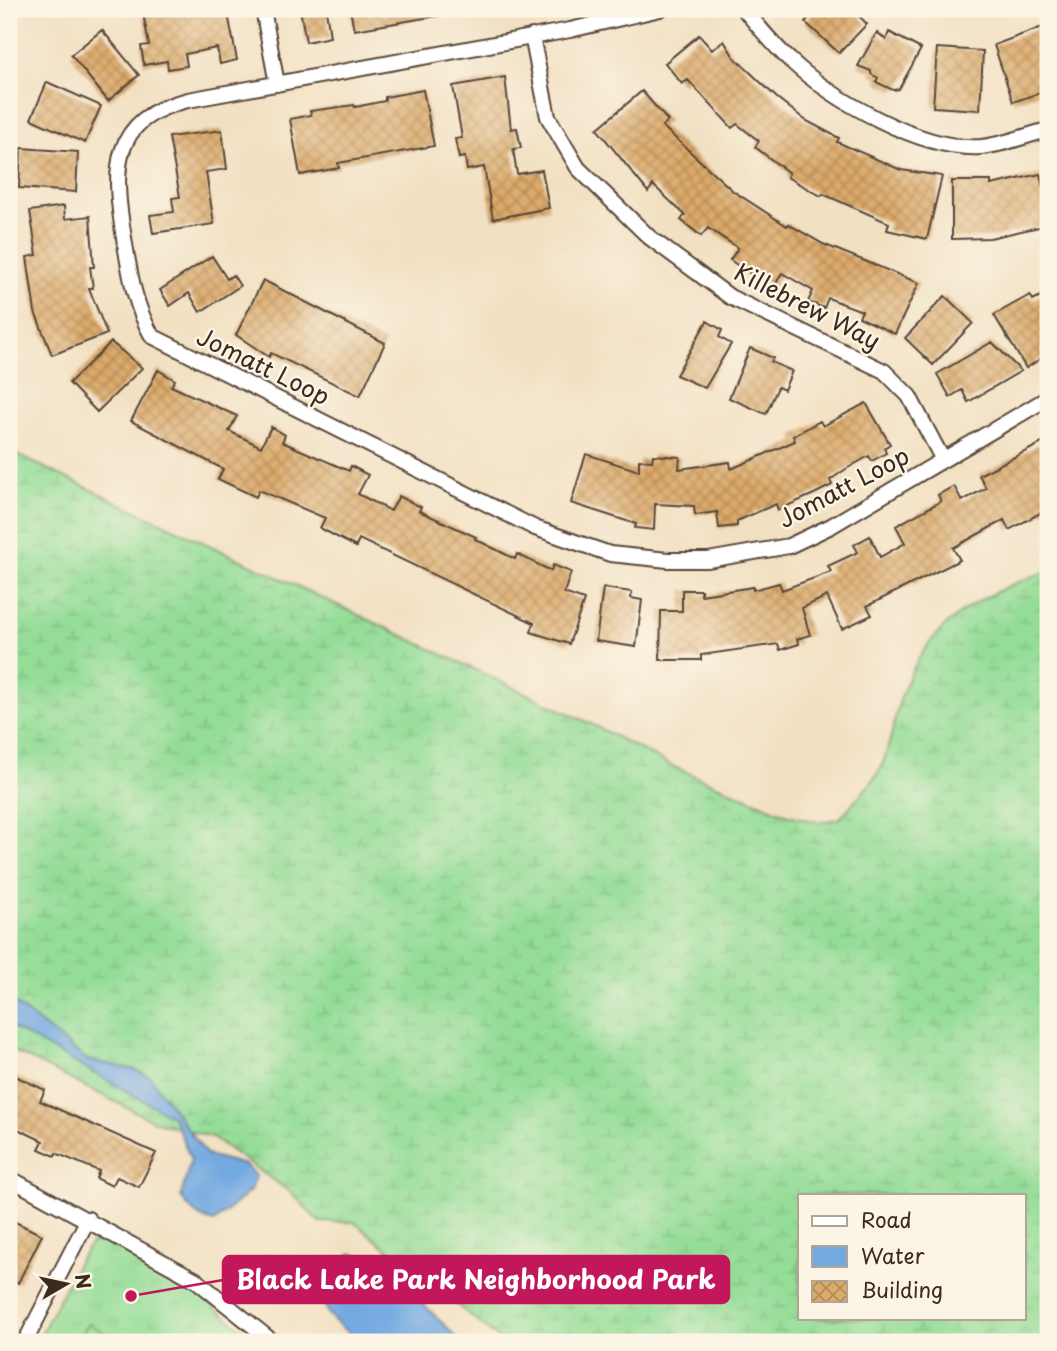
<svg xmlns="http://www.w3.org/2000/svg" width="1057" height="1351" font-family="'Playpen Sans',sans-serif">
  <defs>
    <pattern id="grass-tufts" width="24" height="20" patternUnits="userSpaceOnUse" patternTransform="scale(1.75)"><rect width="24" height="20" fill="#94dd97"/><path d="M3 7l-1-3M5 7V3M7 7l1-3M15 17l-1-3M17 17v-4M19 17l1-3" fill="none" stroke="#80be82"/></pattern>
    <pattern id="wetland-marsh" width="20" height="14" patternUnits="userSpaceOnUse" patternTransform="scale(1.75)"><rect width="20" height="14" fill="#94dd97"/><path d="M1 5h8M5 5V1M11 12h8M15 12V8" fill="none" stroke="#80be82"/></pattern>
    <pattern id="building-cross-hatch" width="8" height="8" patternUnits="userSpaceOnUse" patternTransform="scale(1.75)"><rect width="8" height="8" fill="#dcaa6b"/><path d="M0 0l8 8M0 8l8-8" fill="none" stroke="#b48b57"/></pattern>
  </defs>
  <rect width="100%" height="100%" fill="#fcf5e5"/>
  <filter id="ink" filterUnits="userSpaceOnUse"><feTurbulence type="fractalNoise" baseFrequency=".0143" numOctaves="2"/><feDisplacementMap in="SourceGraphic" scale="14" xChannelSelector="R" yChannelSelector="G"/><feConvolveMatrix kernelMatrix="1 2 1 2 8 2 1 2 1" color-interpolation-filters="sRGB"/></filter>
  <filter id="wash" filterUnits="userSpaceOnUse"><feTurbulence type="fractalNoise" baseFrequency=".00686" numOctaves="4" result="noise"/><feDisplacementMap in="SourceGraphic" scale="28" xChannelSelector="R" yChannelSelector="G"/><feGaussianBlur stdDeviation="1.57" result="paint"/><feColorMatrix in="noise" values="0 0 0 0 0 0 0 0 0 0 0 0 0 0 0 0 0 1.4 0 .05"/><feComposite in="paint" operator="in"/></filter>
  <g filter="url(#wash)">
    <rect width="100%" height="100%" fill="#f2e0c2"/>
    <path fill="url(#grass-tufts)" stroke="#68845a" stroke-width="2" d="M 111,1240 L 170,1273 L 259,1342 L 37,1342 L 79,1260 L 91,1244 Z"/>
    <path fill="url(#wetland-marsh)" stroke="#68845a" stroke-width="2" fill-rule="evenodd" d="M 11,452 L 593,725 L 676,768 L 788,815 L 818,822 L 839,819 C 852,803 871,787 880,769 C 891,748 893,720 901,697 C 926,623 978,595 1048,571 L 1048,1342 L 503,1342 L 354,1222 L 319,1222 L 293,1194 L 212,1137 L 156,1122 L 9,1049 ZM 800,1195 L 1024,1195 L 1024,1318 L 800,1318 Z"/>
    <path fill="#94dd97" stroke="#68845a" stroke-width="2" d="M 89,1323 L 118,1342 L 76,1342 Z"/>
    <path fill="#73a9e1" stroke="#576a80" stroke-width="2" d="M 9,999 L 87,1060 L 136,1070 L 150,1077 L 207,1155 L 245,1165 L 256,1176 L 251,1190 L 214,1222 C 198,1218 189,1210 181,1196 L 191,1159 L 173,1117 L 9,1026 Z
      M 351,1253 C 384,1261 437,1317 461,1342 L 359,1342 C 351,1332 332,1323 327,1311 C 317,1287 335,1267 351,1253 Z"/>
    <g id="blocks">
      <path fill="url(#building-cross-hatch)" d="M 156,9 L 227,9 L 237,60 L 220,64 L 217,48 L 185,54 L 187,66 L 168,69 L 167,61 L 144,65 L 141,46 L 149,45 L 143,13 Z
        M 300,9 L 326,9 L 330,37 L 306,42 Z
        M 350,9 L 442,9 L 443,15 L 354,30 Z
        M 817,9 L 865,9 L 859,16 L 867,24 L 839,53 L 805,22 Z
        M 1048,25 L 1048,90 L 1013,102 L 994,45 Z
        M 102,30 L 139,75 L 108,101 L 71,55 Z
        M 877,32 L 886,40 L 889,32 L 921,49 L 899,89 L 893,90 L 876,82 L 878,78 L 871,74 L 871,71 L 858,66 Z
        M 699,35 L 712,50 L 724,41 L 734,57 L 776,97 L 805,120 L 839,138 L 837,142 L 901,170 L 942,176 L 927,239 L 887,230 L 889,223 L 823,194 L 821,196 L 787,177 L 789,173 L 755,147 L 759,141 L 737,124 L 732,128 L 688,80 L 682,84 L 665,63 Z
        M 937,48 L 983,51 L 980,110 L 933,107 Z
        M 505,77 L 511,129 L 517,128 L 521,148 L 513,149 L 517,174 L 542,170 L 549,208 L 493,219 L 484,167 L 467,170 L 465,157 L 459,158 L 455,139 L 462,138 L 453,86 Z
        M 47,82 L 101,106 L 85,143 L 31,119 Z
        M 423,90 L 434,146 L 338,163 L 339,168 L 300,175 L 290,119 L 311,115 L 310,111 L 354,105 L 355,107 L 385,101 L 385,97 Z
        M 642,91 L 668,121 L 662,126 L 733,191 L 787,226 L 788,224 L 823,244 L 919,283 L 895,334 L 859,317 L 862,311 L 828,298 L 824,308 L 808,302 L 813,291 L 782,273 L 774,287 L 746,271 L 730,260 L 738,248 L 708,228 L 701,236 L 681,220 L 685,215 L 653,185 L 648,192 L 597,129 Z
        M 222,130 L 227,169 L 206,172 L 214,224 L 153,233 L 150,215 L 174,212 L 172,198 L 180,197 L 169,137 Z
        M 21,148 L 78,152 L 76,192 L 19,188 Z
        M 1040,174 L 1048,208 L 1048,225 L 990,238 L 952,239 L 952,181 L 991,181 L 991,185 Z
        M 64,206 L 65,219 L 90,216 L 94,267 L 90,267 L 93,288 L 89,288 L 107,334 L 52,355 L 35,312 L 27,257 L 37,255 L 30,211 Z
        M 212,256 L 227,279 L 233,275 L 240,286 L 200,312 L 189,293 L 170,306 L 160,290 Z
        M 263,280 L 385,343 L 360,396 L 271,353 L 269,357 L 236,335 Z
        M 1048,292 L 1048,354 L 1026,368 L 994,315 L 1030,295 L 1033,300 Z
        M 945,296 L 973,323 L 933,365 L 905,338 Z
        M 707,321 L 722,330 L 719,337 L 731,344 L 705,388 L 676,375 Z
        M 111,342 L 142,368 L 97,412 L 69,383 Z
        M 992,342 L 1021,371 L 968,402 L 962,390 L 950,397 L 937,374 Z
        M 750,348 L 773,358 L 771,362 L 792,371 L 784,390 L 778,387 L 766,414 L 729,398 Z
        M 158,370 L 175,380 L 171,386 L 237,416 L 229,431 L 261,447 L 271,427 L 285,435 L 282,442 L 349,471 L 351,466 L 368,475 L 358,494 L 391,511 L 399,496 L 421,507 L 419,511 L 476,537 L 475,539 L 515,559 L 517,554 L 551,571 L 553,565 L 571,572 L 564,593 L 584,600 L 569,644 L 531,632 L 534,623 L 359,539 L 356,547 L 320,528 L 325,518 L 259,490 L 256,497 L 218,479 L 223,469 L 131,421 Z
        M 866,403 L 890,444 L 884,448 L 886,453 L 872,461 L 869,456 L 846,469 L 830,480 L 832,485 L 814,494 L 778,510 L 776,504 L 737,521 L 737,526 L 719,528 L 717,512 L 695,515 L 694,506 L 655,504 L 654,530 L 635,528 L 636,524 L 571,503 L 586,454 L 639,471 L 639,460 L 652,461 L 653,455 L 680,457 L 679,469 L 730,462 L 731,469 L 795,441 L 793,436 L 820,421 L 823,426 Z
        M 1048,440 L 1048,509 L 1009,530 L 1004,520 L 953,548 L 960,560 L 867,606 L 872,615 L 842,629 L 827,596 L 802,608 L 810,635 L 797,639 L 799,644 L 780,650 L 778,644 L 701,655 L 701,660 L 660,660 L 661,611 L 682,611 L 682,590 L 701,590 L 701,595 L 753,587 L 753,590 L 779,583 L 782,590 L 831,572 L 828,566 L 858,552 L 854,545 L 870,536 L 880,557 L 905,543 L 896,526 L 941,501 L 938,495 L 954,486 L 962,501 L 986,488 L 979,475 Z
        M 603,588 L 632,592 L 631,598 L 642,600 L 636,647 L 596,641 Z
        M 9,1073 L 45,1090 L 40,1101 L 156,1153 L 139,1187 L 117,1177 L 112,1186 L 96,1178 L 99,1171 L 56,1153 L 55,1156 L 39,1149 L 43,1141 L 9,1125 Z
        M 9,1219 L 42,1235 L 18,1283 L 9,1278 Z"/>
    </g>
  </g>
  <g filter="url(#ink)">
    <use href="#blocks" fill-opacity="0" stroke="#564537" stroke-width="2"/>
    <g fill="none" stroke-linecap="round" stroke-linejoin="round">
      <g stroke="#564537" stroke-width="18">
        <path id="minor" d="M 263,9 L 277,84
          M 660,9 L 570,30 L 188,100 C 109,118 113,172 124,238 C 130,274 134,304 152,336 L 535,528 L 610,554 L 668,560 L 708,560 L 789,546 L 831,526 L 1048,398
          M 744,9 C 759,27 773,45 790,60 C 833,100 922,151 981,147 C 1003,145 1027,135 1048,130
          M 532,36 L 548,117 L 578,168 L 649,237 L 730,297 L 884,371 L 909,396 L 943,460
          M 9,1178 L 196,1280 L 273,1342
          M 25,1342 L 88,1219"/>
      </g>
      <use href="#minor" stroke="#fff" stroke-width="14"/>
    </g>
  </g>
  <g text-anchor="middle" stroke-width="5" stroke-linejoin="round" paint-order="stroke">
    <g font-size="24" fill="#3b2a1e" stroke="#fcf5e5">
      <text transform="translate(807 307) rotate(27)" y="8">Killebrew Way</text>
      <text transform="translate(263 367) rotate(26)" y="8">Jomatt Loop</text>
      <text transform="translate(844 488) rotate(-28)" y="8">Jomatt Loop</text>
    </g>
  </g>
  <path fill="none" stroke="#c2185b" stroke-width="2.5" d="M131 1296L223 1280"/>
  <circle fill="#c2185b" stroke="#fcf5e5" stroke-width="2.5" cx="131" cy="1296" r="7"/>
  <rect fill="#c2185b" stroke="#c2185b" stroke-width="2.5" x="223" y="1256" width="506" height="47" rx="7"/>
  <g font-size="26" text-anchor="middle" font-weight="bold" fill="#fff">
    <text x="476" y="1289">Black Lake Park Neighborhood Park</text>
  </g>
  <rect width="1057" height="1351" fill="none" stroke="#fcf5e5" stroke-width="35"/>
  <rect x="798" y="1194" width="228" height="126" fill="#fcf5e5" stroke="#afa495" stroke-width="2"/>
  <rect x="812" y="1216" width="35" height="10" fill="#ffffff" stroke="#afa495" stroke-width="2"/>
  <text x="861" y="1228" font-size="21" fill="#3b2a1e">Road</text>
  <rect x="812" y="1246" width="35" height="21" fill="#73a9e1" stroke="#afa495" stroke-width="2"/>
  <text x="861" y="1264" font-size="21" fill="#3b2a1e">Water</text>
  <rect x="812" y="1281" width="35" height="21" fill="url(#building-cross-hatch)" stroke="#afa495" stroke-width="2"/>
  <text x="861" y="1298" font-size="21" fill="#3b2a1e">Building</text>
  <g transform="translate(66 1284) rotate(81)" stroke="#fcf5e5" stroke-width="5" paint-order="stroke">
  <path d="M0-5L12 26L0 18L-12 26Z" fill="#3b2a1e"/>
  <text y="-10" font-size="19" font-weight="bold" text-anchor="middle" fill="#3b2a1e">N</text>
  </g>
</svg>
